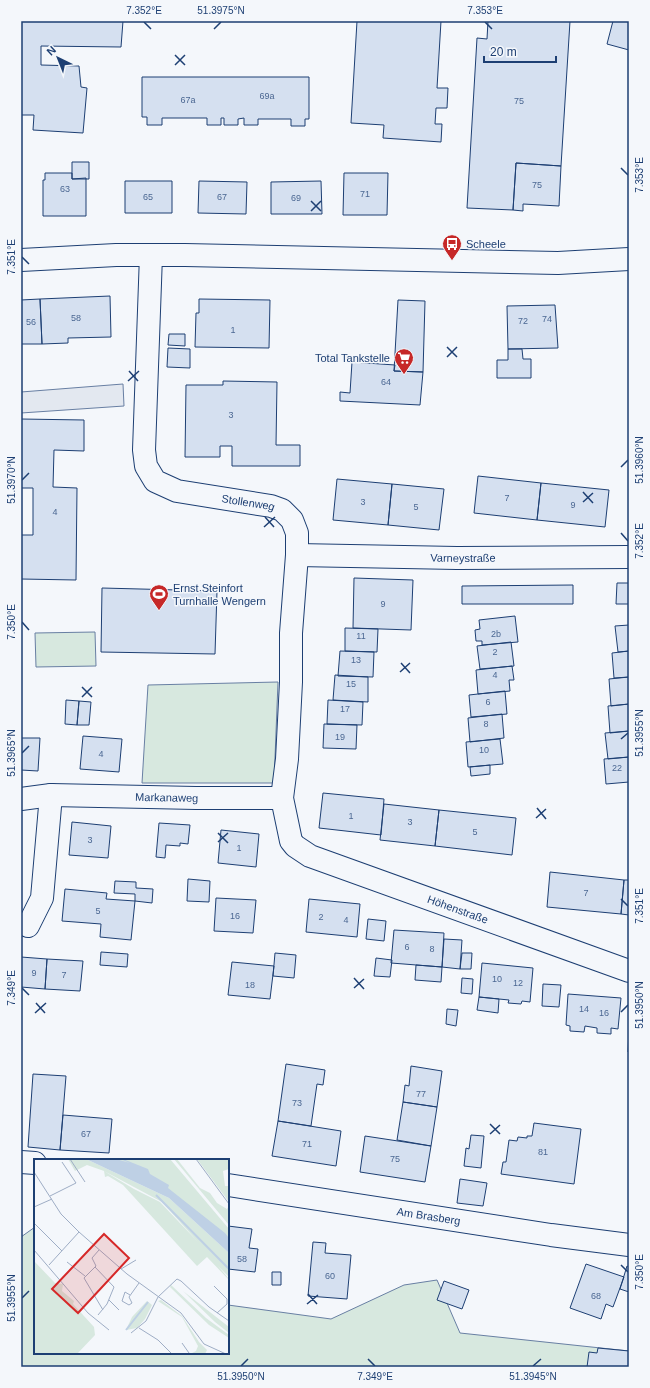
<svg xmlns="http://www.w3.org/2000/svg" width="650" height="1388" font-family="Arial,sans-serif">
  <rect width="100%" height="100%" fill="#f4f7fb"/>
  <path fill="#d7e8df" stroke="#687fa3" d="M 95,632 L 96,666 L 36,667 L 35,633 Z
    M 278,682 L 274,783 L 142,783 L 148,685 Z
    M 35,1227 L 35,1353 L 228,1353 L 228,1305 L 331,1319 L 404,1285 L 437,1280 L 460,1333 L 629,1351 L 629,1367 L 21,1367 L 21,1237 Z"/>
  <path fill="#e3e8f0" stroke="#687fa3" d="M 123,384 L 124,406 L 21,413 L 21,392 Z"/>
  <path fill="#d5e0f0" stroke="#1d3f73" d="M 21,21 L 123,21 L 121,47 L 41,46 L 41,65 L 79,66 L 81,87 L 87,88 L 83,133 L 33,130 L 34,115 L 21,115 Z
    M 357,21 L 441,21 L 437,88 L 448,88 L 447,108 L 436,108 L 435,124 L 442,124 L 441,142 L 383,138 L 384,125 L 351,123 Z
    M 488,21 L 570,21 L 561,166 L 516,163 L 513,210 L 467,208 L 477,38 L 487,39 Z
    M 613,21 L 629,21 L 629,50 L 607,44 Z
    M 142,77 L 309,77 L 309,119 L 305,119 L 305,126 L 291,126 L 291,119 L 258,119 L 258,125 L 244,125 L 244,118 L 238,119 L 238,125 L 224,125 L 224,118 L 221,118 L 221,125 L 207,125 L 207,118 L 162,118 L 162,125 L 147,125 L 147,117 L 142,117 Z
    M 72,162 L 89,162 L 89,179 L 72,179 Z
    M 516,163 L 561,166 L 559,206 L 523,204 L 523,211 L 513,210 Z
    M 45,173 L 72,173 L 72,179 L 86,178 L 86,216 L 43,216 L 43,180 L 45,180 Z
    M 344,173 L 388,173 L 387,215 L 343,215 Z
    M 125,181 L 172,181 L 172,213 L 125,213 Z
    M 199,181 L 247,182 L 246,214 L 198,213 Z
    M 321,181 L 322,214 L 271,214 L 271,182 Z
    M 110,296 L 111,337 L 68,338 L 68,343 L 42,344 L 40,299 Z
    M 40,299 L 42,344 L 21,344 L 21,300 Z
    M 199,299 L 270,300 L 269,348 L 195,347 L 196,313 L 199,313 Z
    M 398,300 L 425,301 L 423,372 L 394,371 Z
    M 555,305 L 558,348 L 508,349 L 507,306 Z
    M 169,334 L 185,334 L 185,346 L 168,345 Z
    M 168,348 L 190,349 L 190,368 L 167,367 Z
    M 508,349 L 522,349 L 523,359 L 531,359 L 531,378 L 497,378 L 497,360 L 508,360 Z
    M 352,362 L 395,365 L 394,371 L 423,372 L 420,405 L 340,401 L 340,392 L 350,393 Z
    M 223,381 L 277,382 L 276,445 L 300,445 L 300,466 L 232,466 L 232,446 L 220,446 L 220,457 L 185,457 L 186,385 L 223,385 Z
    M 21,419 L 84,420 L 84,451 L 54,450 L 53,487 L 77,488 L 76,580 L 21,579 L 21,535 L 33,535 L 33,488 L 21,488 Z
    M 478,476 L 541,483 L 537,520 L 474,513 Z
    M 337,479 L 392,484 L 388,525 L 333,520 Z
    M 541,483 L 609,490 L 605,527 L 537,520 Z
    M 392,484 L 444,489 L 439,530 L 388,525 Z
    M 354,578 L 413,580 L 411,630 L 353,628 Z
    M 617,583 L 629,583 L 629,604 L 616,604 Z
    M 573,585 L 573,604 L 462,604 L 462,586 Z
    M 102,588 L 217,591 L 215,654 L 101,652 Z
    M 515,616 L 518,642 L 482,645 L 482,641 L 476,641 L 475,630 L 480,629 L 479,620 Z
    M 629,625 L 629,651 L 618,652 L 615,626 Z
    M 345,628 L 378,629 L 377,652 L 345,651 Z
    M 511,642 L 514,666 L 480,669 L 477,646 Z
    M 340,651 L 374,652 L 373,677 L 338,676 Z
    M 629,651 L 629,677 L 614,678 L 612,653 Z
    M 512,666 L 514,680 L 509,680 L 510,691 L 478,694 L 476,670 Z
    M 335,675 L 368,677 L 368,702 L 333,700 Z
    M 629,677 L 629,704 L 611,706 L 609,679 Z
    M 505,691 L 507,714 L 471,717 L 469,695 Z
    M 66,700 L 79,701 L 77,725 L 65,724 Z
    M 328,700 L 363,702 L 362,725 L 327,724 Z
    M 79,701 L 91,702 L 89,725 L 77,725 Z
    M 629,704 L 629,731 L 610,733 L 608,706 Z
    M 502,714 L 504,738 L 470,742 L 468,718 Z
    M 324,724 L 357,725 L 356,749 L 323,748 Z
    M 629,731 L 629,757 L 608,759 L 605,733 Z
    M 83,736 L 122,739 L 119,772 L 80,769 Z
    M 21,738 L 40,738 L 38,771 L 21,770 Z
    M 500,739 L 503,764 L 468,767 L 466,742 Z
    M 629,757 L 629,782 L 606,784 L 604,759 Z
    M 490,765 L 490,774 L 471,776 L 470,767 Z
    M 323,793 L 384,799 L 381,835 L 319,828 Z
    M 384,804 L 439,810 L 435,846 L 380,840 Z
    M 439,810 L 516,818 L 512,855 L 435,846 Z
    M 72,822 L 111,826 L 108,858 L 69,855 Z
    M 159,823 L 190,825 L 188,844 L 180,843 L 180,846 L 166,845 L 165,858 L 156,857 Z
    M 221,830 L 259,834 L 256,867 L 218,863 Z
    M 550,872 L 624,880 L 621,914 L 547,907 Z
    M 188,879 L 210,881 L 209,902 L 187,901 Z
    M 624,880 L 629,880 L 629,915 L 621,914 Z
    M 115,881 L 136,882 L 136,888 L 153,889 L 152,903 L 135,901 L 135,894 L 114,893 Z
    M 65,889 L 107,893 L 106,899 L 135,901 L 131,940 L 100,937 L 101,924 L 62,921 Z
    M 216,898 L 256,900 L 253,933 L 214,931 Z
    M 309,899 L 360,904 L 357,937 L 306,932 Z
    M 368,919 L 386,921 L 384,941 L 366,939 Z
    M 394,930 L 444,933 L 442,967 L 391,963 Z
    M 444,939 L 462,940 L 460,969 L 442,967 Z
    M 101,952 L 128,954 L 127,967 L 100,965 Z
    M 275,953 L 296,955 L 294,978 L 273,976 Z
    M 462,953 L 472,953 L 471,969 L 460,969 Z
    M 21,957 L 47,959 L 45,989 L 21,987 Z
    M 376,958 L 392,960 L 390,977 L 374,976 Z
    M 47,959 L 83,961 L 80,991 L 45,989 Z
    M 232,962 L 274,966 L 270,999 L 228,995 Z
    M 482,963 L 533,968 L 530,1002 L 522,1001 L 521,1004 L 508,1003 L 509,1000 L 479,997 Z
    M 416,965 L 442,967 L 441,982 L 415,980 Z
    M 462,978 L 473,979 L 472,994 L 461,993 Z
    M 543,984 L 561,985 L 559,1007 L 542,1006 Z
    M 568,994 L 621,998 L 618,1029 L 611,1028 L 611,1034 L 597,1033 L 597,1028 L 585,1026 L 584,1032 L 570,1031 L 570,1026 L 566,1025 Z
    M 479,997 L 499,999 L 498,1013 L 477,1010 Z
    M 447,1009 L 458,1010 L 456,1026 L 446,1024 Z
    M 629,1030 L 629,1052 L 628,1052 Z
    M 286,1064 L 325,1070 L 323,1085 L 317,1084 L 311,1126 L 278,1121 Z
    M 411,1066 L 442,1071 L 437,1107 L 403,1102 L 405,1085 L 409,1086 Z
    M 33,1074 L 66,1076 L 60,1150 L 28,1147 Z
    M 403,1102 L 437,1107 L 431,1146 L 397,1140 Z
    M 63,1115 L 112,1119 L 109,1153 L 60,1150 Z
    M 278,1121 L 341,1131 L 336,1166 L 272,1156 Z
    M 534,1123 L 581,1129 L 574,1184 L 501,1174 L 503,1162 L 506,1162 L 509,1140 L 517,1141 L 518,1137 L 527,1138 L 527,1136 L 532,1136 Z
    M 471,1135 L 484,1136 L 481,1168 L 464,1166 L 466,1148 L 469,1149 Z
    M 365,1136 L 431,1146 L 425,1182 L 360,1172 Z
    M 460,1179 L 487,1183 L 483,1206 L 457,1203 Z
    M 228,1226 L 252,1229 L 249,1248 L 258,1249 L 255,1272 L 228,1269 Z
    M 313,1242 L 326,1243 L 325,1253 L 351,1255 L 347,1299 L 308,1296 Z
    M 586,1264 L 624,1277 L 613,1307 L 606,1304 L 601,1319 L 570,1308 Z
    M 627,1266 L 629,1267 L 629,1292 L 620,1289 Z
    M 272,1272 L 281,1272 L 281,1285 L 272,1285 Z
    M 444,1281 L 469,1290 L 462,1309 L 437,1300 Z
    M 598,1348 L 629,1351 L 629,1367 L 587,1367 L 589,1352 L 597,1353 Z"/>
  <g fill="none" stroke-linecap="round" stroke-linejoin="round">
    <g stroke="#1d3f73" stroke-width="24">
      <g id="minor">
        <path id="s1" d="M 151,255 L 144,450 L 146,466 L 155,481 L 177,491 L 271,506 L 282,510 L 292,520 L 297,533 L 297,555 L 291,633 L 291,682 L 287,759 L 282,798 L 291,841 L 295,846 L 310,856 L 629,971"/>
        <path id="s2" d="M 297,555 L 457,558 L 629,557"/>
        <path id="s3" d="M 21,799 L 51,795 L 196,798 L 282,798"/>
        <path d="M 28,926 L 42,898 L 51,795"/>
        <path d="M 21,1162 L 35,1163"/>
        <path id="s4" d="M 228,1185 L 551,1235 L 629,1245"/>
      </g>
    </g>
    <g stroke="#1d3f73" stroke-width="24">
      <path id="secondary" d="M 21,260 L 116,255 L 185,255 L 558,263 L 629,259"/>
    </g>
    <use href="#minor" stroke="#f4f7fb" stroke-width="22"/>
    <use href="#secondary" stroke="#f4f7fb" stroke-width="22"/>
  </g>
  <path fill="none" stroke="#1d3f73" stroke-width="1.5" d="M 144,22 L 151,29M 485,22 L 492,29M 214,29 L 221,22M 175,55 L 185,65M 175,65 L 185,55M 621,168 L 628,175M 311,201 L 321,211M 311,211 L 321,201M 22,257 L 29,264M 447,347 L 457,357M 447,357 L 457,347M 129,371 L 138,381M 128,381 L 139,371M 621,467 L 628,460M 22,480 L 29,473M 583,492 L 593,503M 583,502 L 593,493M 265,517 L 274,527M 264,527 L 275,517M 621,533 L 628,541M 22,622 L 29,630M 401,663 L 410,673M 400,672 L 410,663M 82,687 L 92,697M 82,697 L 92,687M 621,739 L 628,733M 22,753 L 29,746M 537,808 L 546,819M 536,818 L 546,809M 218,833 L 228,843M 218,842 L 228,833M 621,899 L 628,906M 354,978 L 364,989M 22,988 L 29,995M 354,988 L 364,979M 36,1003 L 45,1013M 621,1012 L 628,1005M 35,1013 L 46,1003M 490,1124 L 500,1134M 490,1134 L 500,1125M 621,1265 L 628,1272M 308,1294 L 317,1304M 22,1298 L 29,1291M 307,1304 L 318,1295M 368,1359 L 375,1366M 241,1366 L 248,1359M 533,1366 L 541,1359"/>
  <defs>
    <g id="bus-pin" transform="scale(1)"><path d="M0 17L-7.5 6A9.5 9.5 0 1 1 7.5 6Z" fill="#c62828" stroke="#f4f7fb"/><path d="M-5-6H5V4H4V6H2V4H-2V6H-4V4H-5ZM-3.5-4V0h7V-4ZM-3.5 1.2v1.5H-2V1.2ZM2 1.2v1.5H3.5V1.2Z" fill="#fff"/></g>
    <g id="supermarket-pin" transform="scale(1)"><path d="M0 17L-7.5 6A9.5 9.5 0 1 1 7.5 6Z" fill="#c62828" stroke="#f4f7fb"/><path d="M-6-5.5h2.5l.6 2H6L4.5 2H-2.5L-4.4-4H-6ZM-1.5 3.2a1.3 1.3 0 1 0 .1 0ZM3 3.2a1.3 1.3 0 1 0 .1 0Z" fill="#fff"/></g>
    <g id="stadium-pin" transform="scale(1)"><path d="M0 17L-7.5 6A9.5 9.5 0 1 1 7.5 6Z" fill="#c62828" stroke="#f4f7fb"/><path d="M0-5a6.5 5 0 1 0 0 10a6.5 5 0 1 0 0-10ZM-3.5-1.8h7v3.6h-7Z" fill="#fff"/></g>
  </defs>
  <g fill-rule="evenodd">
    <use href="#bus-pin" x="452" y="244"/>
    <use href="#supermarket-pin" x="404" y="358"/>
    <use href="#stadium-pin" x="159" y="594"/>
  </g>
  <g text-anchor="middle" stroke-width="3" stroke-linejoin="round" paint-order="stroke">
    <g font-size="9" fill="#4b6792">
      <text x="267" y="99">69a</text>
      <text x="188" y="103">67a</text>
      <text x="519" y="104">75</text>
      <text x="537" y="188">75</text>
      <text x="65" y="192">63</text>
      <text x="365" y="197">71</text>
      <text x="148" y="200">65</text>
      <text x="222" y="200">67</text>
      <text x="296" y="201">69</text>
      <text x="76" y="321">58</text>
      <text x="547" y="322">74</text>
      <text x="523" y="324">72</text>
      <text x="31" y="325">56</text>
      <text x="233" y="333">1</text>
      <text x="386" y="385">64</text>
      <text x="231" y="418">3</text>
      <text x="507" y="501">7</text>
      <text x="363" y="505">3</text>
      <text x="573" y="508">9</text>
      <text x="416" y="510">5</text>
      <text x="55" y="515">4</text>
      <text x="383" y="607">9</text>
      <text x="496" y="637">2b</text>
      <text x="361" y="639">11</text>
      <text x="495" y="655">2</text>
      <text x="356" y="663">13</text>
      <text x="495" y="678">4</text>
      <text x="351" y="687">15</text>
      <text x="488" y="705">6</text>
      <text x="345" y="712">17</text>
      <text x="486" y="727">8</text>
      <text x="340" y="740">19</text>
      <text x="484" y="753">10</text>
      <text x="101" y="757">4</text>
      <text x="617" y="771">22</text>
      <text x="351" y="819">1</text>
      <text x="410" y="825">3</text>
      <text x="475" y="835">5</text>
      <text x="90" y="843">3</text>
      <text x="239" y="851">1</text>
      <text x="586" y="896">7</text>
      <text x="98" y="914">5</text>
      <text x="235" y="919">16</text>
      <text x="321" y="920">2</text>
      <text x="346" y="923">4</text>
      <text x="407" y="950">6</text>
      <text x="432" y="952">8</text>
      <text x="34" y="976">9</text>
      <text x="64" y="978">7</text>
      <text x="497" y="982">10</text>
      <text x="518" y="986">12</text>
      <text x="250" y="988">18</text>
      <text x="584" y="1012">14</text>
      <text x="604" y="1016">16</text>
      <text x="421" y="1097">77</text>
      <text x="297" y="1106">73</text>
      <text x="86" y="1137">67</text>
      <text x="307" y="1147">71</text>
      <text x="543" y="1155">81</text>
      <text x="395" y="1162">75</text>
      <text x="242" y="1262">58</text>
      <text x="330" y="1279">60</text>
      <text x="596" y="1299">68</text>
    </g>
    <g font-size="11" fill="#1d3f73" stroke="#f4f7fb" text-anchor="start">
      <text x="466" y="248">Scheele</text>
      <text x="390" y="362" text-anchor="end">Total Tankstelle</text>
      <text x="173" y="592">Ernst Steinfort<tspan x="173" dy="13">Turnhalle Wengern</tspan></text>
    </g>
    <g font-size="11" fill="#1d3f73" stroke="#f4f7fb">
      <text dy="4" stroke="none"><textPath href="#s1" startOffset="325">Stollenweg</textPath></text>
      <text dy="4" stroke="none"><textPath href="#s2" startOffset="166">Varneystraße</textPath></text>
      <text dy="4" stroke="none"><textPath href="#s3" startOffset="146">Markanaweg</textPath></text>
      <text dy="4" stroke="none"><textPath href="#s1" startOffset="879">Höhenstraße</textPath></text>
      <text dy="4" stroke="none"><textPath href="#s4" startOffset="203">Am Brasberg</textPath></text>
    </g>
  </g>
  <g transform="translate(34 1159)">
    <rect width="195" height="195" fill="#f4f7fb"/>
    <path d="M 34,0 L 52,0 L 135,39 L 195,94 L 195,118 L 184,107 L 195,120 L 195,121 L 173,98 L 163,107 L 89,26 L 74,17 L 71,18 L 70,12 L 100,30 L 126,43 L 164,83 L 128,43 L 70,12 L 53,6 L 41,12 ZM 77,0 L 136,0 L 195,70 L 195,79 L 96,6 ZM 140,0 L 143,0 L 166,29 L 176,34 L 183,44 L 193,50 L 195,47 L 195,66 ZM 163,0 L 195,0 L 195,10 L 189,12 L 191,27 L 195,27 L 195,43 ZM 0,102 L 21,124 L 29,125 L 28,132 L 40,142 L 39,145 L 60,168 L 61,176 L 43,195 L 0,195 ZM 137,126 L 172,159 L 195,176 L 195,179 L 175,166 L 136,128 ZM 149,132 L 195,168 L 195,174 L 181,163 ZM 127,141 L 148,157 L 165,183 L 173,191 L 171,195 L 156,195 L 162,192 L 164,187 L 148,158 L 124,142 ZM 113,142 L 118,146 L 111,160 L 103,169 L 92,171 L 98,158 Z" fill="#d7e8df"/>
    <path d="M 52,0 L 82,0 L 96,4 L 86,0 L 89,0 L 114,10 L 116,15 L 135,26 L 134,29 L 191,74 L 195,79 L 195,94 L 135,39 Z" fill="#bed0e5"/>
    <path fill="none" stroke="#bed0e5" stroke-width="2" d="M 122,36 L 195,110M 92,171 L 114,143"/>
    <path fill="none" stroke="#9eadc5" stroke-width="1" d="M 36,0 L 51,23M 162,0 L 195,45M 0,13 L 27,55 L 45,73 L 93,115 L 147,154 L 170,185 L 192,195M 16,37 L 42,24 L 28,3M 0,48 L 18,40M 0,64 L 28,92M 0,91 L 54,154 L 75,171M 65,91 L 58,99 L 62,107 L 50,119 L 69,151M 33,103 L 51,117M 15,106 L 45,73M 61,108 L 80,128 L 73,145 L 64,156M 87,110 L 102,101M 180,127 L 193,140 L 193,145 L 183,154M 96,136 L 91,133 L 88,142 L 95,146 L 98,144 L 95,138 L 105,124M 75,141 L 85,151M 105,169 L 124,181 L 138,195M 97,174 L 112,162 L 124,138 L 143,120 L 147,122 L 175,148 L 195,162M 148,184 L 155,194"/>
    <path fill="#d62828" fill-opacity="0.15" stroke="#d62828" stroke-width="2" d="M 70,75 L 95,99 L 44,154 L 18,130 Z"/>
    <rect width="195" height="195" fill="none" stroke="#1d3f73" stroke-width="2"/>
  </g>
  <rect width="650" height="1388" fill="none" stroke="#f4f7fb" stroke-width="44"/>
  <g transform="translate(58 58) rotate(317)" stroke="#f4f7fb" stroke-width="3" paint-order="stroke">
  <path d="M0-3L7 15L0 10L-7 15Z" fill="#1d3f73"/>
  <text y="-6" font-size="11" font-weight="bold" text-anchor="middle" fill="#1d3f73">N</text>
  </g>
  <path d="M484 56v6h72v-6" fill="none" stroke="#1d3f73" stroke-width="2"/>
  <text x="490" y="56" font-size="12" fill="#1d3f73" stroke="#f4f7fb" stroke-width="3" paint-order="stroke">20 m</text>
  <rect x="22" y="22" width="606" height="1344" fill="none" stroke="#1d3f73" stroke-width="1.5"/>
  <g font-size="10" text-anchor="middle" fill="#1d3f73">
    <text x="144" y="14">7.352°E</text>
    <text x="221" y="14">51.3975°N</text>
    <text x="485" y="14">7.353°E</text>
    <text transform="translate(639 175) rotate(-90)" y="4">7.353°E</text>
    <text transform="translate(11 257) rotate(-90)" y="4">7.351°E</text>
    <text transform="translate(639 460) rotate(-90)" y="4">51.3960°N</text>
    <text transform="translate(11 480) rotate(-90)" y="4">51.3970°N</text>
    <text transform="translate(639 541) rotate(-90)" y="4">7.352°E</text>
    <text transform="translate(11 622) rotate(-90)" y="4">7.350°E</text>
    <text transform="translate(639 733) rotate(-90)" y="4">51.3955°N</text>
    <text transform="translate(11 753) rotate(-90)" y="4">51.3965°N</text>
    <text transform="translate(639 906) rotate(-90)" y="4">7.351°E</text>
    <text transform="translate(11 988) rotate(-90)" y="4">7.349°E</text>
    <text transform="translate(639 1005) rotate(-90)" y="4">51.3950°N</text>
    <text transform="translate(639 1272) rotate(-90)" y="4">7.350°E</text>
    <text transform="translate(11 1298) rotate(-90)" y="4">51.3955°N</text>
    <text x="241" y="1380">51.3950°N</text>
    <text x="375" y="1380">7.349°E</text>
    <text x="533" y="1380">51.3945°N</text>
  </g>
</svg>
